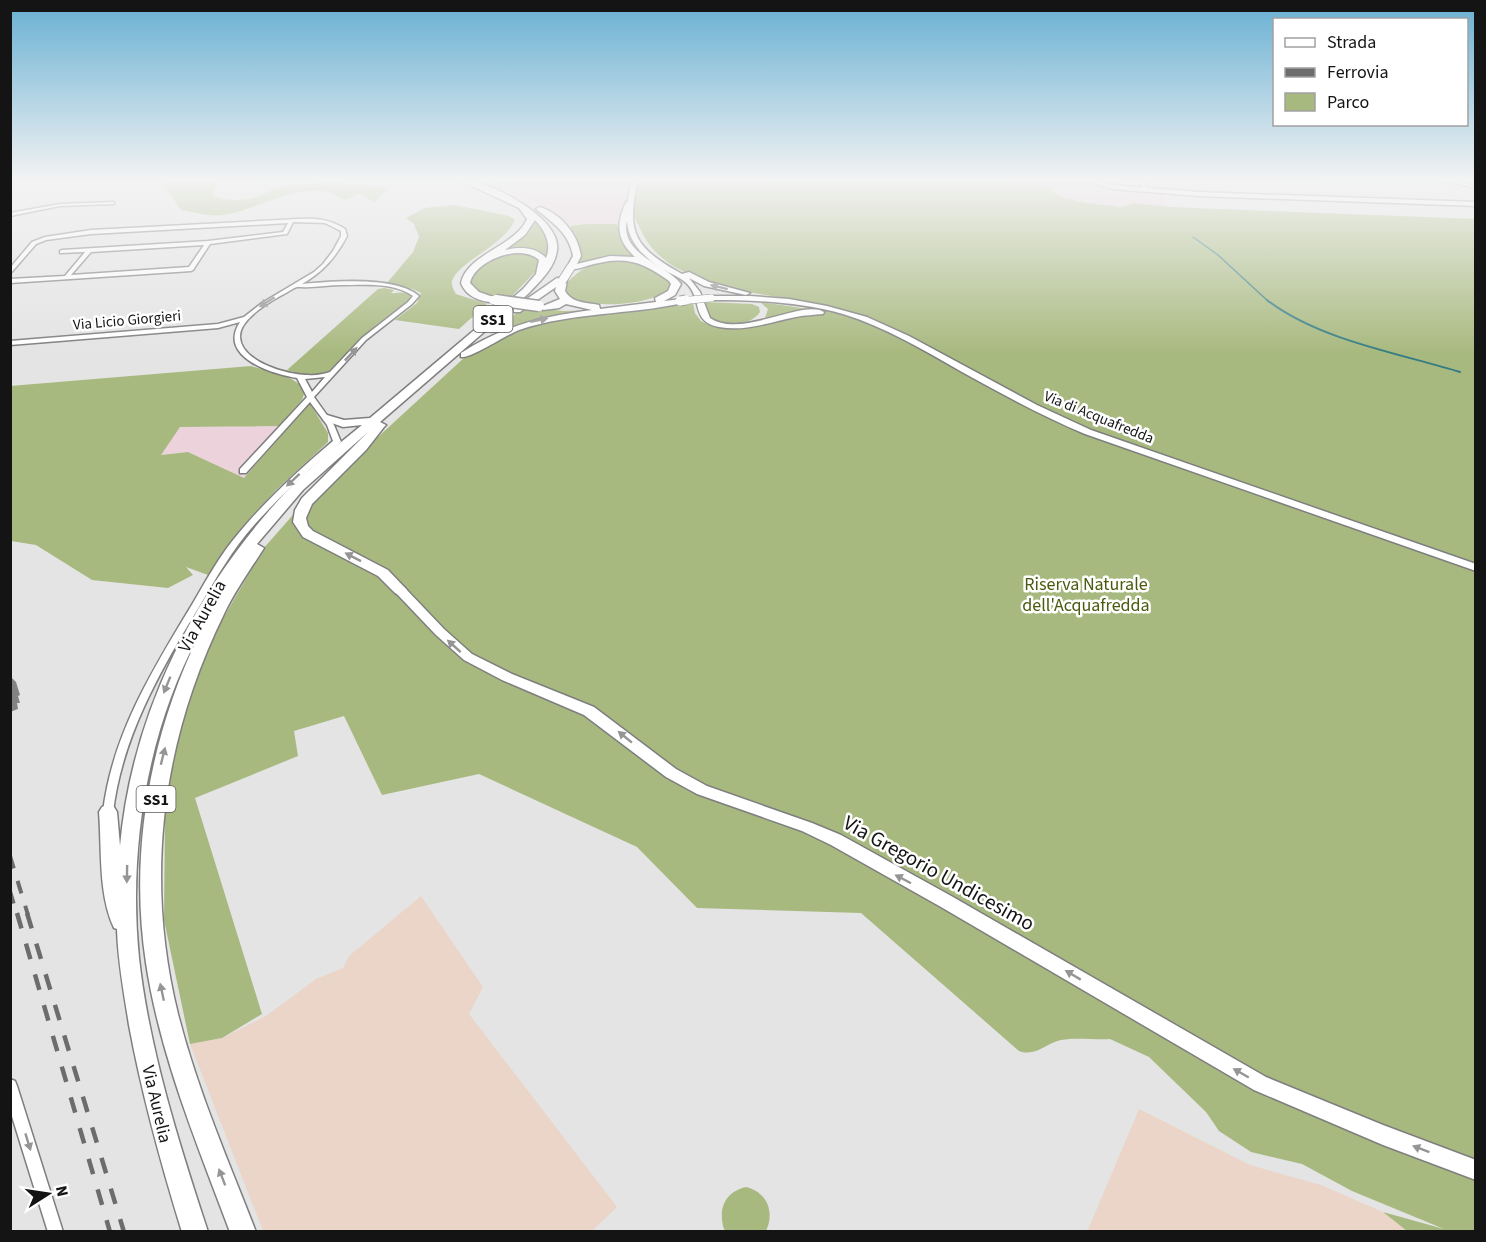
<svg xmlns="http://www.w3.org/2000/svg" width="1486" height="1242" font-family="'Source Sans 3',sans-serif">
  <rect width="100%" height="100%" fill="#e4e4e5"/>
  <path fill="#ebd5c8" d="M 421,896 L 483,987 L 469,1014 L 617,1207 L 592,1231 L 263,1231 L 190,1044 L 222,1038 L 266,1016 L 316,979 L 343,968 L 349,956 Z
    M 1139,1109 L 1250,1165 L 1321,1185 L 1383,1212 L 1407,1231 L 1087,1232 Z"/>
  <path fill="#ebd2db" d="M 490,179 L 633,179 L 619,225 L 571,226 L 537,203 L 483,181 Z
    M 969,179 L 1077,179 L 1103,186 L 1163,193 L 1169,207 L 1109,206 Z
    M 279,426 L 253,458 L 260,460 L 243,478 L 188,452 L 160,455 L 180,427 Z"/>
  <path fill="#a8b97f" d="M 152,179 L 220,179 L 212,195 C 225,201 244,202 258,196 C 265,194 272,189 279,188 C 315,181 352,183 388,188 L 375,202 L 359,194 L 344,200 C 311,173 258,211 223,215 C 210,217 194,212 181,210 L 163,183 Z
    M 639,179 L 1013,179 L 1046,187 L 1063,198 L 1088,203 L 1121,207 L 1134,203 L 1169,207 L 1475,219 L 1475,1231 L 1407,1231 L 1383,1212 L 1444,1229 L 1352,1191 L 1302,1164 L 1251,1152 L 1219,1131 L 1206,1112 L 1149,1057 L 1110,1039 C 1094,1040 1076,1037 1061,1040 C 1046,1043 1036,1057 1019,1051 L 861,913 L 697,908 L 637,847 L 479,774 L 382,795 L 344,716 L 294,731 L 298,756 L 195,798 L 262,1014 L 222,1038 L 190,1044 L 164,920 L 165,818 L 176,742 L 198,673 L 218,627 L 263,549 L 292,516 L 465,357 C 515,319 573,317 633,311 C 653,309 673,304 693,303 L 695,313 L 701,321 C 731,337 758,322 789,316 C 799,315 809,315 818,314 L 819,304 C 764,293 664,289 640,228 C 637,223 634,216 633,211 C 633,201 637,189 639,179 Z
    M 455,205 L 509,216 L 515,220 C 503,246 458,262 452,281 C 451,286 454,290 456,294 L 487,304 L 459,329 L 395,320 L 417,303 L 421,293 L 413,289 L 387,283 L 413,252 L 419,237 L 414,224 L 406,218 L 425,208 Z
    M 534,219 C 545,229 551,243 547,257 C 535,246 519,250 504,250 L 528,232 Z
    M 585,224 L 617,224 L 621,238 L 637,258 L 609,257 L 576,265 L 570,229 L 571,226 Z
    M 527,252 L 540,258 L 538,269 L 509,299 L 479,293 L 470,283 L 471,277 C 492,256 498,254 527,252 Z
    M 618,260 C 636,262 662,268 672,285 C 660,306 583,311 567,294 L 566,284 C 581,267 595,262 618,260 Z
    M 384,288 L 394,290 L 391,293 C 398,294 408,289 411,298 L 376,325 L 329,371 L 309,376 L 287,370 L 378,289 Z
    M 705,302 L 752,304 L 759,307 L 760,312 C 750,327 723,327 710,317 Z
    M 760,302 L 815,310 L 767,318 L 765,318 L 768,309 Z
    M 524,307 L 564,311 L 611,310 C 569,314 529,317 490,334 Z
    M 251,366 C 267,371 296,375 305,391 L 302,400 L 279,426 L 180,427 L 161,455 L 188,452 L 244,478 L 309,402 L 328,433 L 328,442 L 276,490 L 250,518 L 208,575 L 186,567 L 193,575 L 168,588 L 92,580 L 36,545 L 11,541 L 10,386 Z
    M 746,1187 C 767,1192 775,1212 766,1231 L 726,1231 L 724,1229 C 718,1210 724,1192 746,1187 Z"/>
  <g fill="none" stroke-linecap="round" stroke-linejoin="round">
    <path stroke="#367c83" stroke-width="1.5" d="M 1193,237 L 1218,255 L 1269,302"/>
    <path stroke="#367c83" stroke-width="2" d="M 1267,300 C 1319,340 1398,353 1460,372"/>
    <g stroke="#7e7e7f" stroke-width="3">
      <path id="minor" d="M 1139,179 L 1143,179 L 1148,191 L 1144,191 Z
        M 1316,179 L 1442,179 L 1476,186 L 1476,188 L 1436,180 L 1318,180 Z
        M 112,202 L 114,202 L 114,204 L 60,206 L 10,216 L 10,213 L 60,204 Z
        M 298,219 C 315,218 330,219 345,229 L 347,236 C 336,257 323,272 302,284 C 331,281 397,276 419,296 L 412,304 L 366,340 L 314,397 L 334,425 L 341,442 C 331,452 320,460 310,469 C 291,487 272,505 255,524 C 232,550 216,578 199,607 C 160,671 122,737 113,812 L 112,815 L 108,817 L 104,815 L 103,812 C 112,735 153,669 193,603 C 207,579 220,555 238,534 C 266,500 299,470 333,441 L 327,425 L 310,402 L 246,473 L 240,473 L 240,469 L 307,397 L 297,378 C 272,374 217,357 240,322 L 218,328 L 10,345 L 10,341 L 218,324 L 244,317 L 262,303 L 314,272 L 323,264 L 333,251 L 341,236 L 341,231 L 325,223 L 293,222 L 287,234 L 210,244 L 193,270 L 191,271 L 10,283 L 10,279 L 65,276 L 85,252 L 60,253 L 60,251 L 62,250 L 208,241 L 283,232 L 288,223 L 91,234 L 46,240 L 36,244 L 10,274 L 10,268 L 32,242 L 45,237 L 91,230 ZM 204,245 L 189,267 L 71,275 L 91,252 ZM 342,285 C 365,285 394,282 413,296 L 408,302 L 362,338 L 330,372 C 323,374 316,376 308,375 C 288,375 241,362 240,337 C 239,319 271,301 284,294 C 288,292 293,288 297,287 C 298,287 299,287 301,287 C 314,288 329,285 342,285 ZM 325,377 L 312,392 L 305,379 Z
        M 10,1079 L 15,1081 L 17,1086 L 63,1232 L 48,1232 L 10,1110 Z"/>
    </g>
    <g stroke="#7e7e7f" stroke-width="3">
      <path id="tertiary" d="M 632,179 L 638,179 C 626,234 634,247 682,274 L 689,272 L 709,282 L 750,293 L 746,295 L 704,286 L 689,278 L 700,292 L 710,318 C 741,339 802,299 824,312 L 823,314 C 814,315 805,315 796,317 C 770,322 745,332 719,327 C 692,322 702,302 689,286 C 683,278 671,274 662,269 C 623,243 622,222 632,179 Z
        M 1079,179 L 1088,179 L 1113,185 L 1198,192 L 1476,202 L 1476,206 L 1198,196 L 1113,189 Z
        M 708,296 L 750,296 L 789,299 L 827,306 L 867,317 L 909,336 L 1037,405 L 1091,430 L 1476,564 L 1476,571 L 1085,434 C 1042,416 1002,394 962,372 C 924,350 885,327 843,314 C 800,302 755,300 711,300 L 708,300 Z
        M 400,586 L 404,587 L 444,629 L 472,654 L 512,674 L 594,707 L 676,769 L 707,786 L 812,823 L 841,835 L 953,897 L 1266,1077 L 1383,1125 L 1476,1160 L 1476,1180 L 1383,1145 L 1254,1090 L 941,907 L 831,845 L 802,831 L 697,794 L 666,777 L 584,715 L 502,680 L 464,660 L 436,635 L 396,593 L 394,590 Z"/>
    </g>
    <g stroke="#7e7e7f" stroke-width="3">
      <path id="trunk" d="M 457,179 C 485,178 562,217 557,250 C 555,268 540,281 529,293 L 380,422 L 386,425 L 384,427 L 366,450 L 312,504 L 306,518 L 308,526 L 313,531 L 388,570 L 407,590 L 400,595 L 395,593 L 378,576 L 303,537 L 293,522 L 295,510 L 302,498 L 368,432 L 303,490 L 257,544 L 264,548 C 250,570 235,591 224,614 C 162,740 144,877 178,1014 C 197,1089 228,1160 256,1232 L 230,1232 C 197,1144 160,1056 146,963 C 129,852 150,736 199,635 C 147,731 128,850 139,958 C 149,1049 179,1144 208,1232 L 182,1232 C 161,1164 142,1095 129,1025 C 124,993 118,962 117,929 L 114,928 C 98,894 102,849 99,812 L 102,807 L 108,804 L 114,807 L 117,812 L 120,846 C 132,714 194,591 284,494 C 308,469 335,447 362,425 L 343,427 L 323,420 L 323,416 L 327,415 L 344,420 L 370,418 L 523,289 L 536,274 L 539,260 C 521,243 475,260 470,283 L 479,292 L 496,298 L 496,302 C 483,303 466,297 461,283 C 467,254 516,246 527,219 L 519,208 ZM 535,220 C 545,231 552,243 546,258 C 535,246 519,247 505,250 L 525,235 Z
        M 626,202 L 633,204 C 631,211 626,219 626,227 C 626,256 666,265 681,284 L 675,295 L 664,301 L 683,299 L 683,303 C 629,315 572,312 519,330 C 506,335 470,359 461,357 L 461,353 C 502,326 544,316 592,310 L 566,304 L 559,308 L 543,310 L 543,306 L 560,299 L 555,291 L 556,287 L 520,312 L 514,312 L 514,308 L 557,278 L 563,278 L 567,281 L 565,291 C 573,304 586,302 599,305 L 600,309 L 656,302 L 655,298 L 668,291 L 671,284 L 669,281 C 646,264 628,256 599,263 C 586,265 581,270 568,269 L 567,267 L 573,256 C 569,233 553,223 536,209 L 540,207 C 561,214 578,234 581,256 L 577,264 L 610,256 L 635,257 C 616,240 616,224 626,202 Z"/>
    </g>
    <g stroke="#7e7e7f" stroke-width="4">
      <path id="motorway" d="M 469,179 L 479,179 L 482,182 L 478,184 Z"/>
    </g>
    <use href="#minor" fill="#fff" fill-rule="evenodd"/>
    <use href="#tertiary" fill="#fff" fill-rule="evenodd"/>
    <use href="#trunk" fill="#fff" fill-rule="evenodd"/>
    <use href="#motorway" fill="#fff" fill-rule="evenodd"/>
    <path stroke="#6c6c6d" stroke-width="4" stroke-dasharray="13 13" stroke-linecap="butt" d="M 10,856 L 28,915
      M 10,891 L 17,915"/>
    <path stroke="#6c6c6d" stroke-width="4.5" stroke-dasharray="16 16" stroke-linecap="butt" d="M 17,913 L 110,1232
      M 27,913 L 124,1232"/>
    <g stroke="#7e7e7f" stroke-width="8" stroke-linecap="butt">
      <path id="tertiary-bridge-far1" d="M 680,301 L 711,298"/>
    </g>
    <g stroke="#7e7e7f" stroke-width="11" stroke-linecap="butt">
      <path id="tertiary-bridge" d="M 680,301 L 686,300"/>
    </g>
    <g stroke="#7e7e7f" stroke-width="10" stroke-linecap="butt">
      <path id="trunk-bridge-far1" d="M 562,281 L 571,267
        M 493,300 L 507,302"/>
    </g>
    <g stroke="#7e7e7f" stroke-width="13" stroke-linecap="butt">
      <path id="trunk-bridge" d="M 496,300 L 539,306"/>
    </g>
    <use href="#tertiary-bridge-far1" stroke="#fff" stroke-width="7"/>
    <use href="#tertiary-bridge" stroke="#fff" stroke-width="9"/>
    <use href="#trunk-bridge-far1" stroke="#fff" stroke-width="8"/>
    <use href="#trunk-bridge" stroke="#fff" stroke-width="10"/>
  </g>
  <path fill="#838384" d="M 10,676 L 16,682 L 20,695 L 18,696 L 20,703 L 17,703 L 18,709 L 10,712 Z"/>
  <defs><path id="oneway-solid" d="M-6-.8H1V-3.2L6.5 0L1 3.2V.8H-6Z" transform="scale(1.5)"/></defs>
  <g fill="#959596">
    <use href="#oneway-solid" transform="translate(719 287) rotate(-166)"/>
    <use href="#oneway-solid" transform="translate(267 302) rotate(148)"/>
    <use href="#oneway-solid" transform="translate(539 320) rotate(-11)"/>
    <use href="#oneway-solid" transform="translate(351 354) rotate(-47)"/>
    <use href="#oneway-solid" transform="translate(293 480) rotate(137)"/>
    <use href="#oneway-solid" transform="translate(353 557) rotate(-153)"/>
    <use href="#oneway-solid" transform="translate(454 646) rotate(-138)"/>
    <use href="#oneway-solid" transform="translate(167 685) rotate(112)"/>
    <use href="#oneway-solid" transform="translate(625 737) rotate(-141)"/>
    <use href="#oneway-solid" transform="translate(163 756) rotate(-76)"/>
    <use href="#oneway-solid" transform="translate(127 874) rotate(91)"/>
    <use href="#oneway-solid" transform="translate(903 879) rotate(-152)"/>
    <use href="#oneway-solid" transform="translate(1073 975) rotate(-149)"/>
    <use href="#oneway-solid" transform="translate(162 992) rotate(-102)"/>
    <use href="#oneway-solid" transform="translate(1241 1073) rotate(-150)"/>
    <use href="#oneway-solid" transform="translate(28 1142) rotate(73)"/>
    <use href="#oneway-solid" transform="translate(1421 1149) rotate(-159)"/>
    <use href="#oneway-solid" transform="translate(222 1177) rotate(-111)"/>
  </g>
  <linearGradient id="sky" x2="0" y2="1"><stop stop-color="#67afd2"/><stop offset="0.51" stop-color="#f3f3f3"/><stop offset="1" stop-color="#f3f3f3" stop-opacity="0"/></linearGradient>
  <rect width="1486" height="353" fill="url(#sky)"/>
  <g text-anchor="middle" stroke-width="5" stroke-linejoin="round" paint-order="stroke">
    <g font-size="15" fill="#141415" stroke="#fff">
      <text transform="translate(127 320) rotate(-5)" y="5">Via Licio Giorgieri</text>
      <text transform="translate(1099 417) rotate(22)" y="5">Via di Acquafredda</text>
    </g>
    <g fill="#fff" stroke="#5a5a5b" stroke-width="1.5">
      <rect x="473.5" y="306" width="39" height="26" rx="4.5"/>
      <rect x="136.5" y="786" width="39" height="26" rx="4.5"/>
    </g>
    <g font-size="16" font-weight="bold" fill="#141415">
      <text x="493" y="325">SS1</text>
      <text x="156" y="805">SS1</text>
    </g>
    <g font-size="18" fill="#4a5a0e" stroke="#fff">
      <text x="1086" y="590">Riserva Naturale<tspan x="1086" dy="21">dell'Acquafredda</tspan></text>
    </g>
    <g font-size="18" fill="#141415" stroke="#fff">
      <text transform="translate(202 616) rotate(-61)" y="6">Via Aurelia</text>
      <text transform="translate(157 1104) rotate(77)" y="6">Via Aurelia</text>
    </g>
    <g font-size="21" fill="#141415" stroke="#fff">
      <text transform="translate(939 873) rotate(29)" y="7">Via Gregorio Undicesimo</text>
    </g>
  </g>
  <rect width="1486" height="1242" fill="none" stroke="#141415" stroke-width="24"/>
  <rect x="1273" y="18" width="195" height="108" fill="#ffffff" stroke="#a1a1a1" stroke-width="1.5"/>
  <rect x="1285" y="38" width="30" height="9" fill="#ffffff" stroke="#a1a1a1" stroke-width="1.5"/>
  <text x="1327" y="48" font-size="18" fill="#141415">Strada</text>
  <rect x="1285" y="68" width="30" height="9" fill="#6c6c6d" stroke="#a1a1a1" stroke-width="1.5"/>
  <text x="1327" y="78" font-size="18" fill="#141415">Ferrovia</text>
  <rect x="1285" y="93" width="30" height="18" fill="#a8b97f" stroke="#a1a1a1" stroke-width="1.5"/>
  <text x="1327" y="108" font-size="18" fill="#141415">Parco</text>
  <g transform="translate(48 1194) rotate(78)" stroke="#ffffff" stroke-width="4.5" paint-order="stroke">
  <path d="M0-4.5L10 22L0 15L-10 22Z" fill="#141415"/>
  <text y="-9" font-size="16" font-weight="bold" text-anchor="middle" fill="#141415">N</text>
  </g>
</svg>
